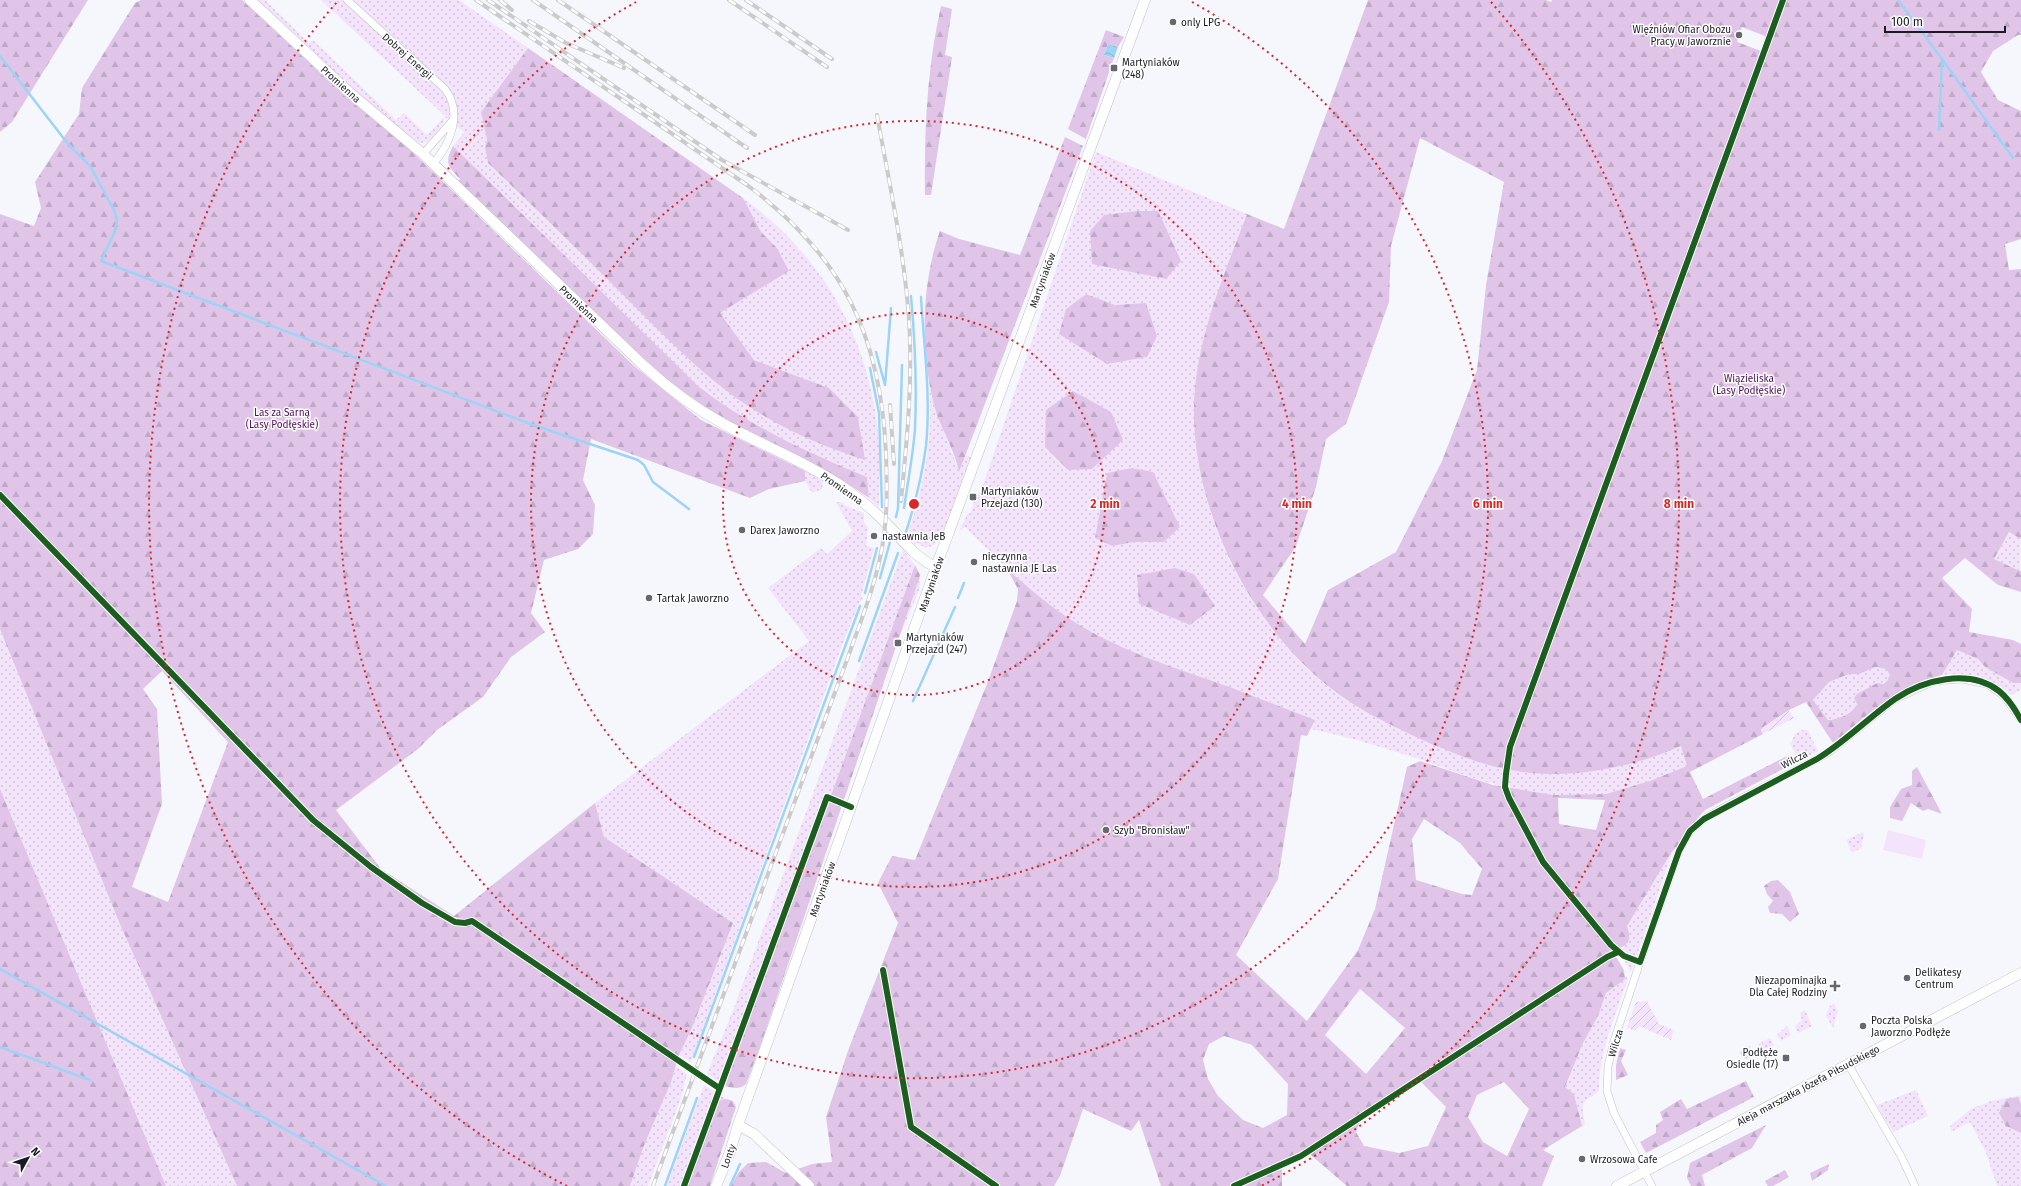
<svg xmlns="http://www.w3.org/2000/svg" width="2021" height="1186" font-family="'Fira Sans',sans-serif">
  <defs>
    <pattern id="grass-dots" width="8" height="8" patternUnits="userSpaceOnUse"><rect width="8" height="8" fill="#f4e4fb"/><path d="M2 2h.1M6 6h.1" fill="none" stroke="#d1c3d7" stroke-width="1.8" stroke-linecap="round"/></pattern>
    <pattern id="forest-firs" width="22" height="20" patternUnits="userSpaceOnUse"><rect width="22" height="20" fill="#e0c5e9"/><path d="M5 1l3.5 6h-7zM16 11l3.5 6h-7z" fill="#c0a9c8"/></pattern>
    <pattern id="garden-furrows" width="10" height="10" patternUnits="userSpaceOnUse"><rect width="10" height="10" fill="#f4e4fb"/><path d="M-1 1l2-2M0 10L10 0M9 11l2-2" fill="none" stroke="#d1c3d7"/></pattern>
    <pattern id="water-waves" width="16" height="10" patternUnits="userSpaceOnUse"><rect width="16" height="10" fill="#9dd4f6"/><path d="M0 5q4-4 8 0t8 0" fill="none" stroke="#87b5d3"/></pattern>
  </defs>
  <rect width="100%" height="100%" fill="#f6f7fc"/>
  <path fill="url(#grass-dots)" fill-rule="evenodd" d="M 257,0 L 265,0 L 309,43 L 313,40 L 396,120 L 404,113 L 427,135 L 445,116 L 321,0 L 459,0 L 528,48 L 481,112 L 487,140 L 485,147 L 488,163 C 531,204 572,245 614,286 C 692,362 756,428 864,459 L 858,417 L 829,388 L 754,360 L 720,313 L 789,271 L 777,248 L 761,233 L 743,198 C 825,257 872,343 879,444 C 881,465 879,487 879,508 L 869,498 L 867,477 C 807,452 749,426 698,386 L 453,146 L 464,132 L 445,117 C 444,123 431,143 423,143 C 422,143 418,142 417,141 L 375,110 Z
    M 1096,152 L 1247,214 C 1222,280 1191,351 1194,423 C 1199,525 1254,631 1336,693 C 1366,715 1399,728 1433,742 C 1454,750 1482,764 1503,769 C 1542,777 1580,773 1619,766 L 2021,490 L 1687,766 C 1662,778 1632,791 1604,794 C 1545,803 1488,784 1433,764 C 1394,750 1352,738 1311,729 L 1315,720 C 1281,707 1247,693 1213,681 C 1168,665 1120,651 1079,625 C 1037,598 1000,563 965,527 L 959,531 L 968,513 L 970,514 L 976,495 L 976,499 L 982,488 ZM 1086,294 L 1115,305 L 1147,303 L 1066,309 ZM 1180,527 L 1164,542 L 1134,542 L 1112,546 ZM 1139,604 L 1215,606 L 1190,625 Z
    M 929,385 L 937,414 L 959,471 L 966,455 L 972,458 L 941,538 L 939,537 L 934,545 L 926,548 L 917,543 L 915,545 L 907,536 C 924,487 934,437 929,385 Z
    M 805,471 L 823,481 L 822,489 L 812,493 L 805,481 Z
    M 836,502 L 844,503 L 844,505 L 864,513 L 864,522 L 868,527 L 866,546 L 874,548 L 861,596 L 863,599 L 859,603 L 841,648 L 691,1062 L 679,1055 L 692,1028 L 733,923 L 604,837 L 595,803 L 809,641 L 768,588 L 821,548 L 827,554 L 852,531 Z
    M 2009,532 L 2021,539 L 2020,571 L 1994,559 Z
    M 903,550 L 915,565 L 725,1086 L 707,1074 L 733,1010 Z
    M 920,575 L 920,586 L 918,593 L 900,635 Z
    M 0,629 L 119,922 L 237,1186 L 166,1186 L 0,789 Z
    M 1957,650 L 1978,659 L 1985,667 L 2013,683 L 2021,683 L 2021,690 L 2011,695 C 1990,678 1969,673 1942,675 Z
    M 1876,667 L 1886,669 L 1890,675 L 1887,681 L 1857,694 L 1856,708 C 1848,713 1838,720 1828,720 L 1813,700 L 1829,682 L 1849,674 L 1859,674 Z
    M 1802,730 L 1808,730 L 1818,751 L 1799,761 L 1790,744 L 1795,734 Z
    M 1863,832 L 1864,835 L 1861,848 L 1852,853 L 1846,840 Z
    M 1671,853 L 1671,856 L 1636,958 L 1618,949 C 1631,941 1632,941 1627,926 Z
    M 1622,957 L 1634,962 L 1631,972 Z
    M 1626,976 L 1628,979 C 1615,1016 1599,1052 1599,1091 C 1596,1094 1592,1096 1589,1098 C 1579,1104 1584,1115 1585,1124 L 1582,1126 L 1574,1094 L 1565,1088 L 1583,1043 L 1598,1016 L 1606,993 L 1625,979 Z
    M 1834,1003 L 1838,1011 L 1833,1028 L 1826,1016 L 1829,1007 Z
    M 1805,1010 L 1812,1026 L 1798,1033 L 1795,1026 L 1802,1020 L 1800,1013 Z
    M 1787,1026 L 1791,1035 L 1781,1041 L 1777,1035 Z
    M 1770,1038 L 1774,1045 L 1762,1051 L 1758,1044 Z
    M 1750,1046 L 1751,1057 L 1745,1059 L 1739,1052 Z
    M 676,1066 L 687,1074 L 681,1098 L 648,1186 L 630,1186 L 643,1148 L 671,1082 Z
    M 704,1085 L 727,1099 L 719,1100 L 687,1186 L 667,1186 Z
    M 1916,1090 L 1928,1116 L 1893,1132 L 1877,1105 Z
    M 2021,1095 L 2021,1186 L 1997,1186 L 1986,1153 L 1970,1122 L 1951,1132 L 1950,1126 L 1971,1109 L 1991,1101 Z"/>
  <path fill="url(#forest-firs)" fill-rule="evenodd" d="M 0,0 L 88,0 L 12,122 L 0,132 Z
    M 141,0 L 242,0 L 345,96 L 408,148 L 633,365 L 701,420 L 805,471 L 805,481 L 769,489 L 750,498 L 591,439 L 583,480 L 595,505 L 593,534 L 578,549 L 544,560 L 531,613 L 545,632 L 511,657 L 483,697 L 437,730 L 418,749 L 336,810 L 381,869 L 454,916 L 595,803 L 604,837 L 733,923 L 692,1028 L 679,1055 L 671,1082 L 643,1148 L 630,1186 L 237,1186 L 119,922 L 0,629 L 0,214 L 34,226 L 41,208 L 35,182 L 79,114 L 82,88 L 135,3 ZM 162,671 L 228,742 L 168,902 L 132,887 L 162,804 L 157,709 L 143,689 Z
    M 1368,0 L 1546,0 L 1551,2 L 1552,0 L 2021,0 L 2021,35 L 2018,35 L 1993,51 L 1981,72 L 1998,100 L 2021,111 L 2021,239 L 2005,244 L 2009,270 L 2021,269 L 2021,539 L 2009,532 L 1994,559 L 2020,571 L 2021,570 L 2021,592 L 1998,585 L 1965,558 L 1942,578 L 1972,609 L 1969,632 L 2013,640 L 2021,644 L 2021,683 L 2013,683 L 1985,667 L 1978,659 L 1957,650 L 1942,675 C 1899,684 1867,716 1833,743 L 1806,702 L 1789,710 L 1761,729 L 1763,734 L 1690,772 L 1703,799 L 1789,755 L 1794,763 L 1705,810 C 1692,823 1684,840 1671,853 L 1627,926 C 1633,944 1628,943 1613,952 L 1624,970 L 1625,979 L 1606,993 L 1598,1016 L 1583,1043 L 1565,1087 L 1574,1094 L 1582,1126 L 1543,1150 L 1554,1156 L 1542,1186 L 1347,1186 L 1305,1150 L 1282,1160 L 1282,1186 L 1161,1186 L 1139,1120 L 1131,1131 L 1083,1109 L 1060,1176 L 1054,1186 L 731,1186 L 738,1173 L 748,1163 L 766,1162 L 786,1173 L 812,1164 L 832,1162 L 826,1117 L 849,1048 L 898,923 L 878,883 L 892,856 L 915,860 L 987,684 L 1017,601 L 1018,589 L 1007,569 C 1030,589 1054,610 1081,626 C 1128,654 1179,669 1230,687 C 1258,698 1287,709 1315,720 L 1307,736 L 1301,735 L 1278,879 L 1236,955 L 1307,1021 L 1358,950 L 1375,909 L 1407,767 L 1420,761 L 1493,785 L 1553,795 L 1606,794 L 1650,781 L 1687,766 L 1681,746 C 1626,770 1560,782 1500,768 C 1471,761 1443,749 1416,737 C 1389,724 1361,711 1337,693 C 1256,634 1198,522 1194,422 C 1191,350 1222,280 1247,214 L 1284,229 ZM 1742,27 L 1765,36 L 1761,51 L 1737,42 ZM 1420,138 L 1504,182 L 1486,285 L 1477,370 L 1442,461 L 1396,552 L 1328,590 L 1305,644 L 1263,595 L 1296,546 L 1316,487 L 1326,439 L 1346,424 L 1389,302 L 1391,246 ZM 1876,667 L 1886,669 L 1890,675 L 1887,681 L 1883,684 L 1877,683 L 1857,694 L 1854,698 L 1857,704 C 1854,713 1837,720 1828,720 L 1813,700 L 1829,682 L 1849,674 L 1859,674 ZM 1558,798 L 1605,800 L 1596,830 L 1559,824 ZM 1424,819 L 1460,843 L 1482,869 L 1472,895 L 1462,894 L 1416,880 L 1412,839 ZM 1360,989 L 1405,1028 L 1366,1074 L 1325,1035 ZM 1224,1036 L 1252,1045 L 1288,1084 L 1287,1115 L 1263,1128 L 1243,1120 L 1218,1096 L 1208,1079 L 1203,1060 L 1209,1044 ZM 1416,1077 L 1446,1107 L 1428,1146 L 1399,1153 L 1364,1146 L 1356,1132 L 1364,1112 ZM 1504,1082 L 1529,1109 L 1507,1156 L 1483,1142 L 1468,1117 L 1477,1095 Z
    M 941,6 L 952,9 L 945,55 L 952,57 L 931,195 L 925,195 C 924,131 927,68 941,6 Z
    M 1106,30 L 1124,37 L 1118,47 L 1108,44 L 1104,55 L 1114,58 L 1086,139 L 1068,129 Z
    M 528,48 L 743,198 L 761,232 L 777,248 L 789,271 L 720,313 L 754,360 L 829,388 L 858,417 L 865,460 C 817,445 772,424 732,395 C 690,364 654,325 616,288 C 574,246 531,204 488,163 L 485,147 L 487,140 L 481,112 Z
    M 1065,137 L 1083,146 L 959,472 C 955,452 944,434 937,415 C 920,359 920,287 940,231 L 959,239 L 1020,255 Z
    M 453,146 L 698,386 C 749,426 807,452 867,477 L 869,498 C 826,468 780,448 734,424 C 710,411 689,396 667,380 L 457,182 L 460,179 C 448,166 444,163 453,146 Z
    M 1137,211 L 1158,211 L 1181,261 L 1166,279 L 1092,264 L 1090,231 L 1104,215 Z
    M 1086,294 L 1115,305 L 1146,303 L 1157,336 L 1147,357 L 1107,364 L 1059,334 L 1066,309 Z
    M 1073,391 L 1111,412 L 1123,440 L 1092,469 L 1068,470 L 1045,447 L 1046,410 Z
    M 1132,468 L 1153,472 L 1180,527 L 1164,542 L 1134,542 L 1112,546 L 1095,538 L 1107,473 Z
    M 915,565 L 920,575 L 918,582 L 761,1044 L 746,1084 C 739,1090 733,1088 725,1086 Z
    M 1175,568 L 1194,574 L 1215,606 L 1190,625 L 1139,604 L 1137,575 Z
    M 1917,767 L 1942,814 L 1928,809 L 1923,811 L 1911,803 L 1902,821 L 1890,818 L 1890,807 L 1901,789 L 1912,785 L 1912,771 Z
    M 0,789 L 166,1186 L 0,1186 Z
    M 1778,880 L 1790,892 L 1799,914 L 1790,922 L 1782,914 L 1770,913 L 1768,907 L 1773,901 L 1767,894 L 1764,886 L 1771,881 Z
    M 1620,1048 L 1626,1050 L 1621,1061 L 1628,1075 L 1616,1080 L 1616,1065 Z
    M 1746,1081 L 1754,1097 L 1646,1153 L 1640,1142 L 1656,1133 L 1656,1125 L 1663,1120 L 1660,1112 L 1681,1099 L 1687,1109 Z
    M 2018,1097 L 2021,1104 L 2021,1133 L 2006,1126 L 1999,1113 L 2006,1099 Z
    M 727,1099 L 733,1101 L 736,1107 L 710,1186 L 687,1186 L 719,1100 Z
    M 1766,1125 L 1752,1148 L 1702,1175 L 1705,1186 L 1691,1186 L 1687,1178 L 1690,1163 Z
    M 1829,1164 L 1828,1170 L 1812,1181 L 1810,1173 Z
    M 1785,1170 L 1789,1177 L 1773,1186 L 1768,1186 L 1765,1181 Z"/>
  <path fill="url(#garden-furrows)" d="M 1789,710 L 1794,718 L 1763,734 L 1760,729 Z
    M 1647,1001 L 1659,1024 L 1674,1030 L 1671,1040 L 1639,1026 L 1635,1031 L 1627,1027 L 1636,1002 Z"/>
  <path fill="#f4e4fb" d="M 1888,830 L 1926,840 L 1922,859 L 1883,850 Z"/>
  <path fill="url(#water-waves)" d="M 1108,44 L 1118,47 L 1114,58 L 1104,55 Z"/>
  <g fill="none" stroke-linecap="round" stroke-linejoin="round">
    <path stroke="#9dd4f6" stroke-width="2.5" d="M 1898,0 L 1942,59 L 1939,130
      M 0,56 L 68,144 L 90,166 L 115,212 L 117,221 L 115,231 L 101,261 L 533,425 L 638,460 L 644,465 L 653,482 L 689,509
      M 1942,59 L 2013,158
      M 876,352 L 885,385 L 891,308
      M 870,368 L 879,413 L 882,507
      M 904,508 C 908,481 913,455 915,429 C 917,384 915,340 911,296
      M 896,517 L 898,508 L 902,365
      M 906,532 C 915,504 922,476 926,446 C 931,397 924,347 921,297
      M 880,578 L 890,542
      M 865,593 L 877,548
      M 958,598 L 964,583
      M 859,661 L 898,553
      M 913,701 L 955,607
      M 0,969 L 386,1186
      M 0,1047 L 90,1080
      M 694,1057 L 860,606
      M 665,1186 L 697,1098
      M 730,1186 L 740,1164"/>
    <g stroke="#c0c2c8" stroke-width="8">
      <path id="street" d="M 347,0 L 445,89 C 463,113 451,143 433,164
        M 423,154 L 453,120
        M 1848,1064 L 1901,1156 L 1915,1186
        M 1652,1186 L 1614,1113 L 1607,1091 L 1608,1066 L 1614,1041 L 1640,962 L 1679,851 L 1690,831 L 1704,819 L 1719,810 L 1817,759 L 1832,750 L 1895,699 L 1934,681 L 1962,679 L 1987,684 L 2004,696 L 2021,720"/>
    </g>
    <g stroke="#c0c2c8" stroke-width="11">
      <path id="secondary" d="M 250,0 L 349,92 L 423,154 L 644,366 C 668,388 693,407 722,423 C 761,445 803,460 840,485 C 856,496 871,508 885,522 C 901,538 915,558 936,567
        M 738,1125 L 754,1134 L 809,1186
        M 716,1186 L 730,1152 L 738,1125 L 936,567 L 1145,0
        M 1617,1186 L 2021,973"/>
    </g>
    <use href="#street" stroke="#fefeff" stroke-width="7"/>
    <use href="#secondary" stroke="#fefeff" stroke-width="10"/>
    <g stroke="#cbcbcc" stroke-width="4">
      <path id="rail" d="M 476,0 L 747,185 C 843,256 881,336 886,454 C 887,487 888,520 881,553 C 874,589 860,623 848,657 L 653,1186
        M 488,0 L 722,160 L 848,230
        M 500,0 L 512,10
        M 533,0 L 747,148
        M 558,0 L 755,135
        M 729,0 L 827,67
        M 746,0 L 832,59
        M 529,21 L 566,43 L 624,68
        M 877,115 C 889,182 904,250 909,319 C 913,380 907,440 901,501
        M 890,405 L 894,464"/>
    </g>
    <use href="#rail" stroke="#fff" stroke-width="2.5" stroke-dasharray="8" stroke-linecap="butt"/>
    <g stroke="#fff" stroke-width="8">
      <path id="cycleway" d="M 1783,0 L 1510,747 L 1506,774 L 1505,787 L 1509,798 L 1543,862 L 1611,945 L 1624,956 L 1640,962 L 1679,851 L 1690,831 L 1704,819 L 1817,759 C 1845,742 1868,718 1895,699 C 1923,680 1969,668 1999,691 C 2009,699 2015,709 2021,720
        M 0,495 L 313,820 L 371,867 L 422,903 L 455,922 L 465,923 L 472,921 L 719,1088
        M 883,970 L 911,1127 L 996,1186
        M 684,1186 L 827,797 L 851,807
        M 1234,1186 L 1301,1156 L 1607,957 L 1618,952"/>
    </g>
    <use href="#cycleway" stroke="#1b5e20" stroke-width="6"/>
  </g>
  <g fill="none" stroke="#d62828" stroke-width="2" stroke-dasharray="2 4">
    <circle cx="914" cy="504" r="191"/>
    <circle cx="914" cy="504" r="383"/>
    <path d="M1192 2A574 574 0 1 1 636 2"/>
    <path d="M567 1186A765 765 0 0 1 337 2M1491 2A765 765 0 0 1 1261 1186"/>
  </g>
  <g fill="#67686e" stroke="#fff" stroke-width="1.5">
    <circle cx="1173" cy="22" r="4"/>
    <circle cx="1739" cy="35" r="4"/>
    <rect x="1110" y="64" width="8" height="8" rx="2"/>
    <rect x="969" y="493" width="8" height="8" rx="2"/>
    <circle cx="742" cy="530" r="4"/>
    <circle cx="874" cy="536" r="4"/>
    <circle cx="974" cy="562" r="4"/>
    <circle cx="649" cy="598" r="4"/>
    <rect x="894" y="639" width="8" height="8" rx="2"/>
    <circle cx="1106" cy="830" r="4"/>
    <circle cx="1907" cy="978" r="4"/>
    <path d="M1833 980h4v4h4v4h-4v4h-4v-4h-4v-4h4z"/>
    <circle cx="1863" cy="1026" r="4"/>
    <rect x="1782" y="1054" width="8" height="8" rx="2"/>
    <circle cx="1582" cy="1159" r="4"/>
  </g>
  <g text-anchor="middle" stroke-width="3" stroke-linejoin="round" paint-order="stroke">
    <g font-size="10" fill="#1a1b22" stroke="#fff" text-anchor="start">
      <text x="1181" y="26">only LPG</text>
      <text x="1731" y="33" text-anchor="end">Więźniów Ofiar Obozu<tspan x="1731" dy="12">Pracy w Jaworznie</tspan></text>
      <text x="1122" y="66">Martyniaków<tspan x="1122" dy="12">(248)</tspan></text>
      <text x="981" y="495">Martyniaków<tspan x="981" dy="12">Przejazd (130)</tspan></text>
      <text x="750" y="534">Darex Jaworzno</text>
      <text x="882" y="540">nastawnia JeB</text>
      <text x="982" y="560">nieczynna<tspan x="982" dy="12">nastawnia JE Las</tspan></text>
      <text x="657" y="602">Tartak Jaworzno</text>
      <text x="906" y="641">Martyniaków<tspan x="906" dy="12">Przejazd (247)</tspan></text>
      <text x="1114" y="834">Szyb "Bronisław"</text>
      <text x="1915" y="976">Delikatesy<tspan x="1915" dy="12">Centrum</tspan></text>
      <text x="1827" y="984" text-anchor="end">Niezapominajka<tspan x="1827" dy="12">Dla Całej Rodziny</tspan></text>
      <text x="1871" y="1024">Poczta Polska<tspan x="1871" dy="12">Jaworzno Podłęże</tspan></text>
      <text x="1778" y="1056" text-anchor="end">Podłęże<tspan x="1778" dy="12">Osiedle (17)</tspan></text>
      <text x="1590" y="1163">Wrzosowa Cafe</text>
    </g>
    <g font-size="10" fill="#1a1b22" stroke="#fff">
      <text transform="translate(408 56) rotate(42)" y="4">Dobrej Energii</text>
      <text transform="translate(341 84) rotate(42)" y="4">Promienna</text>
      <text transform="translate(1042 280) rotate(-70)" y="4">Martyniaków</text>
      <text transform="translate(579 304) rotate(44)" y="4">Promienna</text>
      <text transform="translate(842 488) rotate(35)" y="4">Promienna</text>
      <text transform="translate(931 584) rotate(-71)" y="4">Martyniaków</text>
      <text transform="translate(1794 759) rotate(-27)" y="4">Wilcza</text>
      <text transform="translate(822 889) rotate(-70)" y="4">Martyniaków</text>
      <text transform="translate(1615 1043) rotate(-73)" y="4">Wilcza</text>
      <text transform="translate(1808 1085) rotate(-28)" y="4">Aleja marszałka Józefa Piłsudskiego</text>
      <text transform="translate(728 1156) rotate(-70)" y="4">Lonty</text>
    </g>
    <g font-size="10" fill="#4c0e59" stroke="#fff">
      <text x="1749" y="382">Wiązieliska<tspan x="1749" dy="12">(Lasy Podłęskie)</tspan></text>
      <text x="282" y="416">Las za Sarną<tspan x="282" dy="12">(Lasy Podłęskie)</tspan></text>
    </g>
  </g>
  <circle cx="914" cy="504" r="6" fill="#d62828" stroke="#fff" stroke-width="2"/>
  <g font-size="12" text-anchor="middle" font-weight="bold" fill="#d62828" stroke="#fff" stroke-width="3" stroke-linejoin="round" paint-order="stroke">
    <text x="1105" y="508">2 min</text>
    <text x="1297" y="508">4 min</text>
    <text x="1488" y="508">6 min</text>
    <text x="1679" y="508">8 min</text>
  </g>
  <g transform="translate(28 1158) rotate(50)" stroke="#ffffff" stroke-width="3" paint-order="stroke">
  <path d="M0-3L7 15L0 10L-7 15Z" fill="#1a1b22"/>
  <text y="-6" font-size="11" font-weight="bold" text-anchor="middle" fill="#1a1b22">N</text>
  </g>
  <path d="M1885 26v6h120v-6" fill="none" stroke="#1a1b22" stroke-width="2"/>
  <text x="1891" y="26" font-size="12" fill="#1a1b22" stroke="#ffffff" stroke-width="3" paint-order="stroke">100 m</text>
</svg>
